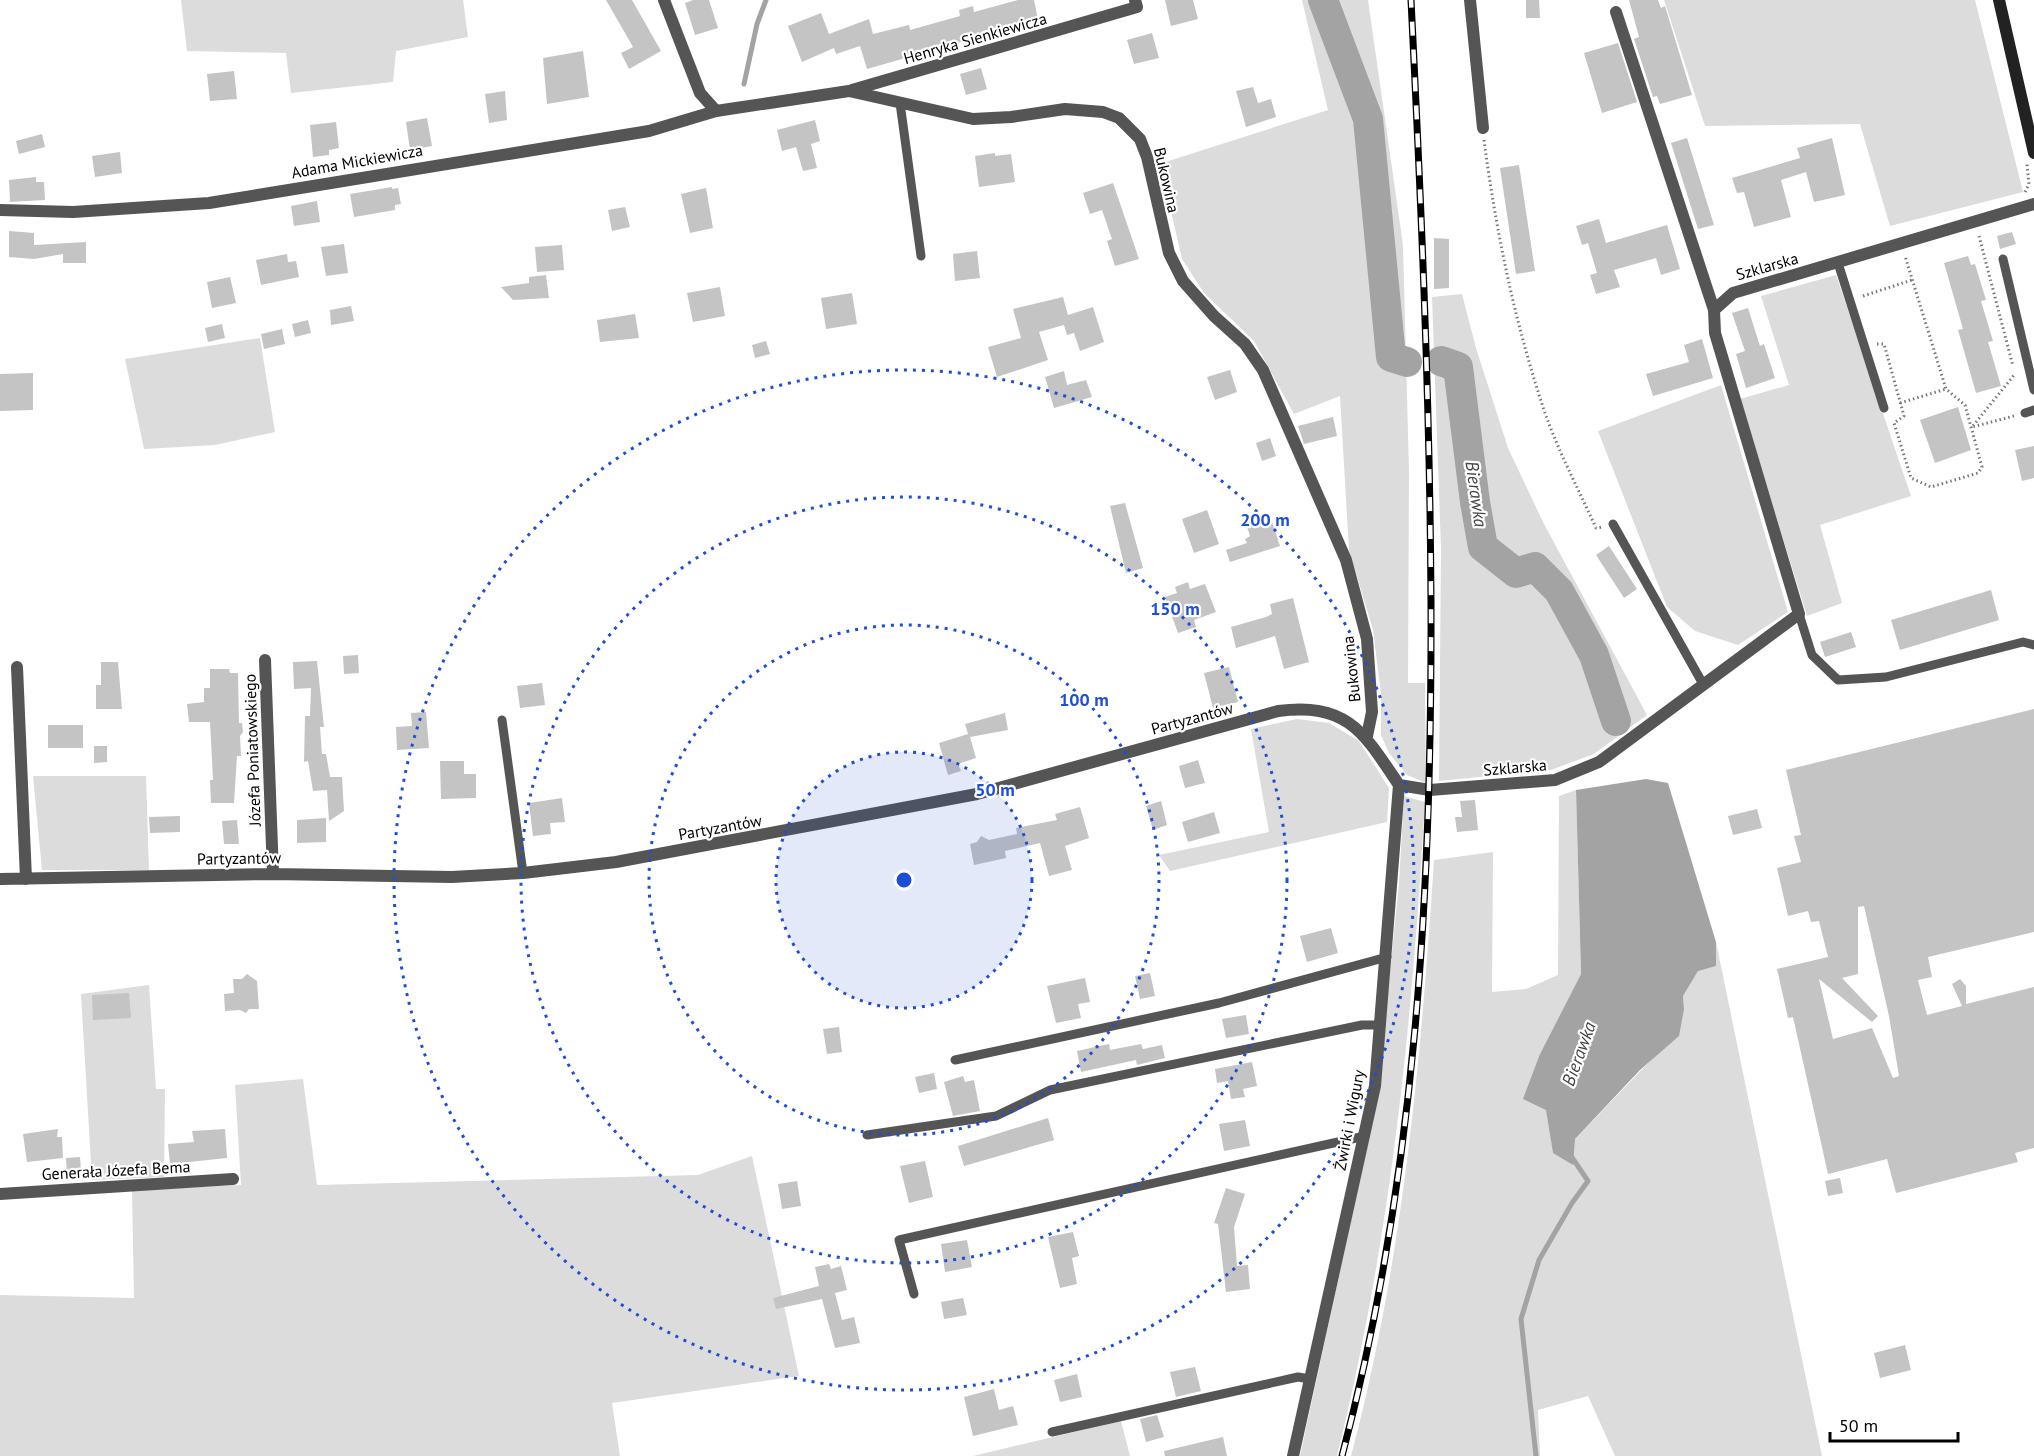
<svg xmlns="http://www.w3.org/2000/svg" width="2034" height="1456" font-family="'PT Sans',sans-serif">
  <rect width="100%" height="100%" fill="#fff"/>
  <path fill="#dcdcdc" d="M 181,0 L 463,0 L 468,37 L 396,51 L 393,82 L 291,93 L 286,53 L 187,51 Z
    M 1302,0 L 1368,0 L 1403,245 L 1409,471 L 1408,683 L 1425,683 L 1426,783 L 1407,775 L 1389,753 L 1381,735 L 1381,694 L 1373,630 L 1349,550 L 1340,396 L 1294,414 L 1254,341 L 1204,293 L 1182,259 L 1166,189 L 1156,165 L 1328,110 Z
    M 1664,0 L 1975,0 L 2023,192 L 1890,226 L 1860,124 L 1705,126 Z
    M 1836,275 L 1911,496 L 1820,525 L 1842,603 L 1807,616 L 1740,399 L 1789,385 L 1761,296 Z
    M 1462,294 L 1476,348 L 1508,448 L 1544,524 L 1647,715 L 1594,754 L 1551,770 L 1439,781 L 1441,549 L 1432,297 Z
    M 260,338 L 275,432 L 215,445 L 144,449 L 125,359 Z
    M 1721,385 L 1788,612 L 1738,645 L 1695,631 L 1667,607 L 1598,431 Z
    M 1297,719 L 1329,723 L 1359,741 L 1389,788 L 1387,822 L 1170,871 L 1159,855 L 1269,832 L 1251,729 Z
    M 33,776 L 146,776 L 149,870 L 42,870 Z
    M 1576,790 L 1581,974 L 1540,1054 L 1553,1153 L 1575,1139 L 1653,1058 L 1684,1009 L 1683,996 L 1698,970 L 1716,966 L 1716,942 L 1822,1456 L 1615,1456 L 1588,1396 L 1538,1410 L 1540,1456 L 1351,1456 C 1403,1261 1421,1060 1434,860 L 1493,852 L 1492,992 L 1526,989 L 1558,975 L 1559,796 Z
    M 1404,796 L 1425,802 C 1412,1026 1391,1238 1337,1456 L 1300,1456 L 1377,1101 L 1399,883 Z
    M 149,985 L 156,1089 L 165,1089 L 164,1177 L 92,1180 L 81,994 Z
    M 303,1079 L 317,1185 L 698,1175 L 752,1156 L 799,1376 L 612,1403 L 620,1456 L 0,1456 L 0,1295 L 134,1298 L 132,1190 L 241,1185 L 235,1085 Z
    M 1121,1421 L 1130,1456 L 973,1456 Z"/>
  <path fill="#a3a3a3" d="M 1646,779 L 1668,783 L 1716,942 L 1716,966 L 1698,971 L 1683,996 L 1684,1009 L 1679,1036 L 1640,1070 L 1575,1139 L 1573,1165 L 1553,1153 L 1546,1110 L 1523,1099 L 1540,1054 L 1581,974 L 1576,790 Z"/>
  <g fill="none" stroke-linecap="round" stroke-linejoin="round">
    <path stroke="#a3a3a3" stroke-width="5" d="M 744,84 L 757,24 L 766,0
      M 1536,1456 L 1521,1319 L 1539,1260 L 1572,1203 L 1588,1181 L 1571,1156"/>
    <path stroke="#a3a3a3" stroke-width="30" d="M 1323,0 L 1368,119 L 1391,357 L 1407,362
      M 1441,361 L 1458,367 L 1475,502 L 1483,547 L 1516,573 L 1535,567 L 1559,591 L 1594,655 L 1616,721"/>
  </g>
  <path fill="#c4c4c4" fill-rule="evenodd" d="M 606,0 L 632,0 L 661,51 L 629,69 L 621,53 L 633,47 Z
    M 693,0 L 709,0 L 718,28 L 695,35 L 685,3 Z
    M 1018,0 L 1034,0 L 1038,20 L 867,69 L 860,46 L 836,54 L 834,48 L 802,62 L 788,26 L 821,13 L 829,34 L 869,19 L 873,34 L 909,25 L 910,30 L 960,16 L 959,10 L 973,6 L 974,12 Z
    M 1165,0 L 1193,0 L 1198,19 L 1171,26 Z
    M 1526,0 L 1539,0 L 1540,18 L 1526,18 Z
    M 1629,0 L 1658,0 L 1661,8 L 1665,6 L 1692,95 L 1660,104 L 1657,96 L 1653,97 L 1634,39 L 1639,37 Z
    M 1152,33 L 1159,58 L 1134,64 L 1127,40 Z
    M 1618,43 L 1637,102 L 1602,113 L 1584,53 Z
    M 583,51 L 589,97 L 547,104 L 543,58 Z
    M 981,68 L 987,89 L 966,95 L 960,74 Z
    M 234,71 L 237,99 L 210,101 L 207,74 Z
    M 1253,87 L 1258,103 L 1271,99 L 1276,117 L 1246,127 L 1236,91 Z
    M 505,91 L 507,120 L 489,123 L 485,94 Z
    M 427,118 L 432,146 L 410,150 L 406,122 Z
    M 815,120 L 820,141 L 811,144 L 817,168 L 803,171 L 796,147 L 782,151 L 777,130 Z
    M 336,122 L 339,148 L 329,150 L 329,155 L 313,157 L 310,125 Z
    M 42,134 L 45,147 L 19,154 L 16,141 Z
    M 1687,138 L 1714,225 L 1698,229 L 1671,143 Z
    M 1832,138 L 1845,195 L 1814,202 L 1806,172 L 1781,180 L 1791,217 L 1754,227 L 1744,192 L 1737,193 L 1732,178 L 1800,158 L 1797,148 Z
    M 120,152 L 122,173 L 95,177 L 92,156 Z
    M 995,153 L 995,156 L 1011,154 L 1015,182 L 979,187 L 975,156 Z
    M 1519,165 L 1535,271 L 1516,274 L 1500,168 Z
    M 36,177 L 36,182 L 44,182 L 45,200 L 10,202 L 9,180 Z
    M 1113,183 L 1139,259 L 1115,266 L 1107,241 L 1112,239 L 1102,210 L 1090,214 L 1083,193 Z
    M 392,187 L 392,189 L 398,188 L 401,204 L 395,205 L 395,210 L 354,217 L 350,194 Z
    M 706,188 L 713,228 L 690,233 L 681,194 Z
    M 317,201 L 320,222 L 294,226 L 291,206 Z
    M 625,207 L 630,227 L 612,231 L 608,210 Z
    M 1599,219 L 1606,243 L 1667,225 L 1680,269 L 1661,275 L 1656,258 L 1614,270 L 1620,287 L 1596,294 L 1590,275 L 1597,273 L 1588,243 L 1582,245 L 1576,226 Z
    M 9,231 L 34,233 L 34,245 L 86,242 L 86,263 L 63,263 L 63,254 L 34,259 L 9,257 Z
    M 2012,232 L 2016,244 L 2000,249 L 1997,236 Z
    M 1434,238 L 1449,239 L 1449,288 L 1434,289 Z
    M 344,244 L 348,273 L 326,276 L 321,247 Z
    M 562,245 L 564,270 L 537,272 L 535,247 Z
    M 977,251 L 980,278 L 955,281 L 953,254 Z
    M 287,254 L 288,262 L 296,261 L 299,277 L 261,285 L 256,260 Z
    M 1968,256 L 1971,265 L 1975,264 L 1986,300 L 1981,301 L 1993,341 L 1988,342 L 2001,386 L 1976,393 L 1958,330 L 1963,329 L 1944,263 Z
    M 546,275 L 549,298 L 513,300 L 501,287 L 529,283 L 529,277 Z
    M 230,277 L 236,303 L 212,308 L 207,282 Z
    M 720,287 L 725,316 L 693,322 L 687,293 Z
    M 852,293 L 857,324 L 826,329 L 821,298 Z
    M 1063,297 L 1068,315 L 1093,307 L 1104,342 L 1080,351 L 1074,333 L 1067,335 L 1064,325 L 1039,332 L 1048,360 L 997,377 L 988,347 L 1021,338 L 1013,309 Z
    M 351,306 L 354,321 L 331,325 L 330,310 Z
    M 1748,308 L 1760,346 L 1764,344 L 1775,378 L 1746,388 L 1736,354 L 1745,351 L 1732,313 Z
    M 635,314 L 639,338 L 600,342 L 597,320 Z
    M 308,320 L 311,333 L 295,337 L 292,324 Z
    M 222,324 L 225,338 L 208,342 L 205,328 Z
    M 282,329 L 285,344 L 264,349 L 261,334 Z
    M 1702,339 L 1713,378 L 1653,396 L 1646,374 L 1689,362 L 1684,345 Z
    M 766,341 L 770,354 L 755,358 L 752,345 Z
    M 1230,370 L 1237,392 L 1215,400 L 1207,377 Z
    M 1064,371 L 1067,385 L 1086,380 L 1092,397 L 1054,408 L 1045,377 Z
    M 33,373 L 33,410 L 0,411 L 0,374 Z
    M 1958,407 L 1971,450 L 1935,463 L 1920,420 Z
    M 1333,417 L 1337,436 L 1304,444 L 1298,426 Z
    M 1270,438 L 1276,456 L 1262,461 L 1256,443 Z
    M 2034,446 L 2034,478 L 2022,481 L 2015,450 Z
    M 1125,503 L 1143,568 L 1126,573 L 1110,506 Z
    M 1207,510 L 1219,544 L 1194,553 L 1182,519 Z
    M 1271,519 L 1280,546 L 1230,562 L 1226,550 L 1247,543 L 1245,539 L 1250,536 L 1247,527 Z
    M 1609,546 L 1637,589 L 1624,598 L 1596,555 Z
    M 1188,582 L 1190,589 L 1205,584 L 1216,612 L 1194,620 L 1196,627 L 1178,633 L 1165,597 L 1177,593 L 1175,587 Z
    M 1991,590 L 1999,620 L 1900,650 L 1891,620 Z
    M 1293,598 L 1309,662 L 1284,669 L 1275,636 L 1236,648 L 1231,627 L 1266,617 L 1272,614 L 1270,604 Z
    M 1851,632 L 1856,647 L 1825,657 L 1820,642 Z
    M 358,655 L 359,673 L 344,674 L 343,656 Z
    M 317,661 L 324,727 L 320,727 L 322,754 L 326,754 L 330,777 L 342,777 L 344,811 L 329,821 L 327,790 L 313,791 L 308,761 L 304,762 L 305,716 L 310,716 L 311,688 L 294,689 L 293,662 Z
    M 101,662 L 118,662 L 122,709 L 96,709 L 96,685 L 101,685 Z
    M 1229,667 L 1238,702 L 1213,708 L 1204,673 Z
    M 210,669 L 229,669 L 230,673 L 238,673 L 239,723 L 242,723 L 243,732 L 240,736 L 241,756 L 237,756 L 234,803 L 211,803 L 210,780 L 213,780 L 210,722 L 189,722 L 187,704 L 204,702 L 204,688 L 210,688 Z
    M 542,683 L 545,705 L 520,708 L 517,686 Z
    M 2034,709 L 2034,932 L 1928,957 L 1932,977 L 1918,980 L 1927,1015 L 1962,1006 L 1952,984 L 1960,979 L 1966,986 L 1966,1004 L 2034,987 L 2034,1148 L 2015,1153 L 2018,1162 L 1896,1193 L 1887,1159 L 1828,1174 L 1793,1017 L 1788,1018 L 1777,969 L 1828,957 L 1819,921 L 1811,922 L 1808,911 L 1788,916 L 1777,868 L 1801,862 L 1794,836 L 1801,835 L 1786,770 ZM 1864,906 L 1889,1016 L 1899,1076 L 1893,1078 L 1872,1028 L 1833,1039 L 1819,979 L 1872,1022 L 1878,1016 L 1842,978 L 1858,974 L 1858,907 Z
    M 426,712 L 429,748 L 397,750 L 396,727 L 412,726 L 411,713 Z
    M 1005,713 L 1008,730 L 970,737 L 976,758 L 958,764 L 961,771 L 948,775 L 939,743 L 968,734 L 965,724 Z
    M 48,725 L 83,725 L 83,748 L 48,748 Z
    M 94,746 L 107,746 L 107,762 L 94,763 Z
    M 1198,760 L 1205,783 L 1185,788 L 1179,766 Z
    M 440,761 L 464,761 L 464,774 L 476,774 L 476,798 L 441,799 Z
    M 562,798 L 565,822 L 550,823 L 551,834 L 533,836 L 529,803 Z
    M 1475,800 L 1478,830 L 1457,832 L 1455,817 L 1462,817 L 1460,801 Z
    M 1161,801 L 1167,825 L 1153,830 L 1146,806 Z
    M 1080,807 L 1089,838 L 1065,846 L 1072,870 L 1049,876 L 1040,843 L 1005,851 L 1006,858 L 974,865 L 970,844 L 977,842 L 981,836 L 989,840 L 1017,834 L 1016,828 L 1057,820 L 1055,814 Z
    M 1757,809 L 1762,828 L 1733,835 L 1728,816 Z
    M 1214,812 L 1220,833 L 1188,842 L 1182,822 Z
    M 180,816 L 180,832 L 150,833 L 149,817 Z
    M 326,818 L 326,842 L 297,843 L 297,820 Z
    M 237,820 L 239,844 L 224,844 L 222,821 Z
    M 1331,928 L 1338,953 L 1307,962 L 1300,936 Z
    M 1150,973 L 1155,996 L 1140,999 L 1135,976 Z
    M 247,974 L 257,981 L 259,1009 L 249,1009 L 246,1013 L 240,1010 L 225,1011 L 224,994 L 234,993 L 233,979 L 242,979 Z
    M 1085,978 L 1090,1002 L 1078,1004 L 1081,1018 L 1056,1023 L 1047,986 Z
    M 129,993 L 131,1018 L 93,1020 L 92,995 Z
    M 1246,1015 L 1249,1034 L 1226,1038 L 1222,1019 Z
    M 839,1027 L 842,1052 L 827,1054 L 823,1029 Z
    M 1109,1044 L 1110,1050 L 1141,1044 L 1143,1049 L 1162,1045 L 1165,1058 L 1137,1065 L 1136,1060 L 1081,1072 L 1077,1051 Z
    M 1252,1062 L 1257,1086 L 1243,1089 L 1245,1097 L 1231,1099 L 1228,1081 L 1217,1083 L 1215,1069 Z
    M 934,1073 L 937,1089 L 919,1093 L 915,1077 Z
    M 963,1076 L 965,1082 L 974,1080 L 980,1111 L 953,1116 L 944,1082 Z
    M 1048,1118 L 1054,1140 L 964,1166 L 958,1146 Z
    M 1245,1120 L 1250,1146 L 1224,1151 L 1219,1124 Z
    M 58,1129 L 57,1137 L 62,1137 L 63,1158 L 27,1162 L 23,1134 Z
    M 225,1129 L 227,1158 L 170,1164 L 168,1144 L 194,1142 L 192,1131 Z
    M 80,1157 L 81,1172 L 67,1173 L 66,1158 Z
    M 925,1161 L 933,1197 L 909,1203 L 900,1166 Z
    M 1840,1178 L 1843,1193 L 1828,1196 L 1825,1181 Z
    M 797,1181 L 801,1206 L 782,1209 L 778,1184 Z
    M 1226,1188 L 1245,1194 L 1234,1227 L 1237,1266 L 1248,1265 L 1250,1289 L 1226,1292 L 1218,1224 L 1214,1223 Z
    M 1073,1232 L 1079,1256 L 1072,1258 L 1077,1284 L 1060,1288 L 1048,1237 Z
    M 967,1240 L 972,1267 L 945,1272 L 941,1244 Z
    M 829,1264 L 831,1269 L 841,1266 L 847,1290 L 835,1293 L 842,1320 L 854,1317 L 860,1343 L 835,1348 L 822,1299 L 776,1309 L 773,1298 L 819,1286 L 815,1267 Z
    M 963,1298 L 967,1315 L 944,1319 L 941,1302 Z
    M 1905,1345 L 1911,1370 L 1880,1378 L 1874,1353 Z
    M 1195,1367 L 1201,1391 L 1176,1397 L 1170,1372 Z
    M 1077,1374 L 1082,1397 L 1060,1402 L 1054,1380 Z
    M 994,1389 L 999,1410 L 1013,1406 L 1018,1425 L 973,1436 L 964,1397 Z
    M 1157,1415 L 1164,1437 L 1146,1442 L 1140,1419 Z
    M 1223,1437 L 1227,1456 L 1165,1456 L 1164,1451 Z"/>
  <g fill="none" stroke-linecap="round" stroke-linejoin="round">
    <path stroke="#777" stroke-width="3" stroke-dasharray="1.5 3" stroke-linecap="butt" d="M 1484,140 C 1496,231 1514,319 1543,407 C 1557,449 1578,488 1596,528 L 1603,527
      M 2025,192 L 2029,184 L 2027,164
      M 1979,236 L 2013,366
      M 1863,296 L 1912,280
      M 1877,344 L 1884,344 L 1904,416 L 1894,423 L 1911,478 L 1931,487 L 1978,473 L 1982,467 L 1965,405 L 1946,389 L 1905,256
      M 1900,403 L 1946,389
      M 2014,416 L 1972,427 L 2015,374"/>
    <path stroke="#555" stroke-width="9" d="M 900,103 L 921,256
      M 2003,259 L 2034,390
      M 1838,263 L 1884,408
      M 2025,413 L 2034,410
      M 1613,524 L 1703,684
      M 1799,614 L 1812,655 L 1838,680 L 1886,677 L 2023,642 L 2034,645
      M 502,720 L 523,873
      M 955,1060 L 1219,1003 L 1387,957
      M 867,1135 L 996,1116 L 1050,1090 L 1362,1025 L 1381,1025
      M 914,1294 L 899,1240 L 1365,1136
      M 1052,1432 L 1298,1377 L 1310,1379"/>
    <path stroke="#555" stroke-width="12" d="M 1470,0 L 1483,128
      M 1616,12 L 1714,310
      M 852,90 L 1137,7 L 1135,0
      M 0,210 L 73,212 L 209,203 L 649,131 L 716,111 L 849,91 L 973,119 L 1011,117 L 1065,109 L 1103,112 L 1119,118 L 1140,139 L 1147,157 L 1169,253 L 1183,281 L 1214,316 L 1245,344 L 1263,370 L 1346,560 L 1367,639 L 1372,712 L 1367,736
      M 265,660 L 273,874
      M 17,667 L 26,879
      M 1399,785 L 1430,790 L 1555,780 L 1599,762 L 1799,614 L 1715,333 L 1714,310 L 1733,293 L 2034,204
      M 0,879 L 273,874 L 452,877 L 523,873 L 616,862 L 977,794 L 1278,711 C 1348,702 1364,733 1399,785
      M 0,1194 L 233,1179
      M 1293,1456 L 1375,1086 L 1399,785"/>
    <path stroke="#555" stroke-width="12" d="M 664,0 L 700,93 L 716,111"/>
    <path stroke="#222" stroke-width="12" d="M 1999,0 L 2034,153"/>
    <g stroke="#000" stroke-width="7">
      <path id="rail" d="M 1342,1456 C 1416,1178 1432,889 1431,603 C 1430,401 1421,201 1411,0"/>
    </g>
    <use href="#rail" stroke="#fff" stroke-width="4.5" stroke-dasharray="14" stroke-linecap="butt"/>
  </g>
  <circle cx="904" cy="880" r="128" fill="#1d4ed8" fill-opacity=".12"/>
  <g fill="none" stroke="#1d4ed8" stroke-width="3" stroke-dasharray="3 6">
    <circle cx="904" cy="880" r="128"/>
    <circle cx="904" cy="880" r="255"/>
    <circle cx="904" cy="880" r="383"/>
    <circle cx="904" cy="880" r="510"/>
  </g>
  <g text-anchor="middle" stroke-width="4.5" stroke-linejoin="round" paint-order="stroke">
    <g font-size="16" fill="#000" stroke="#fff">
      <text transform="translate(975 38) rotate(-16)" y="6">Henryka Sienkiewicza</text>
      <text transform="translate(357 161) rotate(-10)" y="6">Adama Mickiewicza</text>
      <text transform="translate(1167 180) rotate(77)" y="6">Bukowina</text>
      <text transform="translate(1767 266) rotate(-16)" y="6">Szklarska</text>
      <text transform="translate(1351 669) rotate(-96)" y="6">Bukowina</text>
      <text transform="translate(1192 718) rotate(-15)" y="6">Partyzantów</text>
      <text transform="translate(252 750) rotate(-92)" y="6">Józefa Poniatowskiego</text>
      <text transform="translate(1515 767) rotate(-5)" y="6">Szklarska</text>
      <text transform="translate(720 827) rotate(-10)" y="6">Partyzantów</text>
      <text transform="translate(239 858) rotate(-1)" y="6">Partyzantów</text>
      <text transform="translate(1349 1120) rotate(-79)" y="6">Żwirki i Wigury</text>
      <text transform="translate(116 1170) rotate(-3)" y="6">Generała Józefa Bema</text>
    </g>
    <g font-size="18" font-style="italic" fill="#444" stroke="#fff">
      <text transform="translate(1476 494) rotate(82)" y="6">Bierawka</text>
      <text transform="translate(1579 1054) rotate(-70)" y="6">Bierawka</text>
    </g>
  </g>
  <circle cx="904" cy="880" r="9" fill="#1d4ed8" stroke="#fff" stroke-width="3"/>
  <g font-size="18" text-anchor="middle" font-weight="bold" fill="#1d4ed8" stroke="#fff" stroke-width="4.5" stroke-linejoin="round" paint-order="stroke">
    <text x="1265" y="526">200 m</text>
    <text x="1175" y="615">150 m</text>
    <text x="1084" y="706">100 m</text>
    <text x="995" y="796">50 m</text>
  </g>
  <path d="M1830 1432v9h128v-9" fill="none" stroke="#000000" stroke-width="3"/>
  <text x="1839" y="1432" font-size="18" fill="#000000" stroke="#ffffff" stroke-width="4.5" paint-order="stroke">50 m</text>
</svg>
